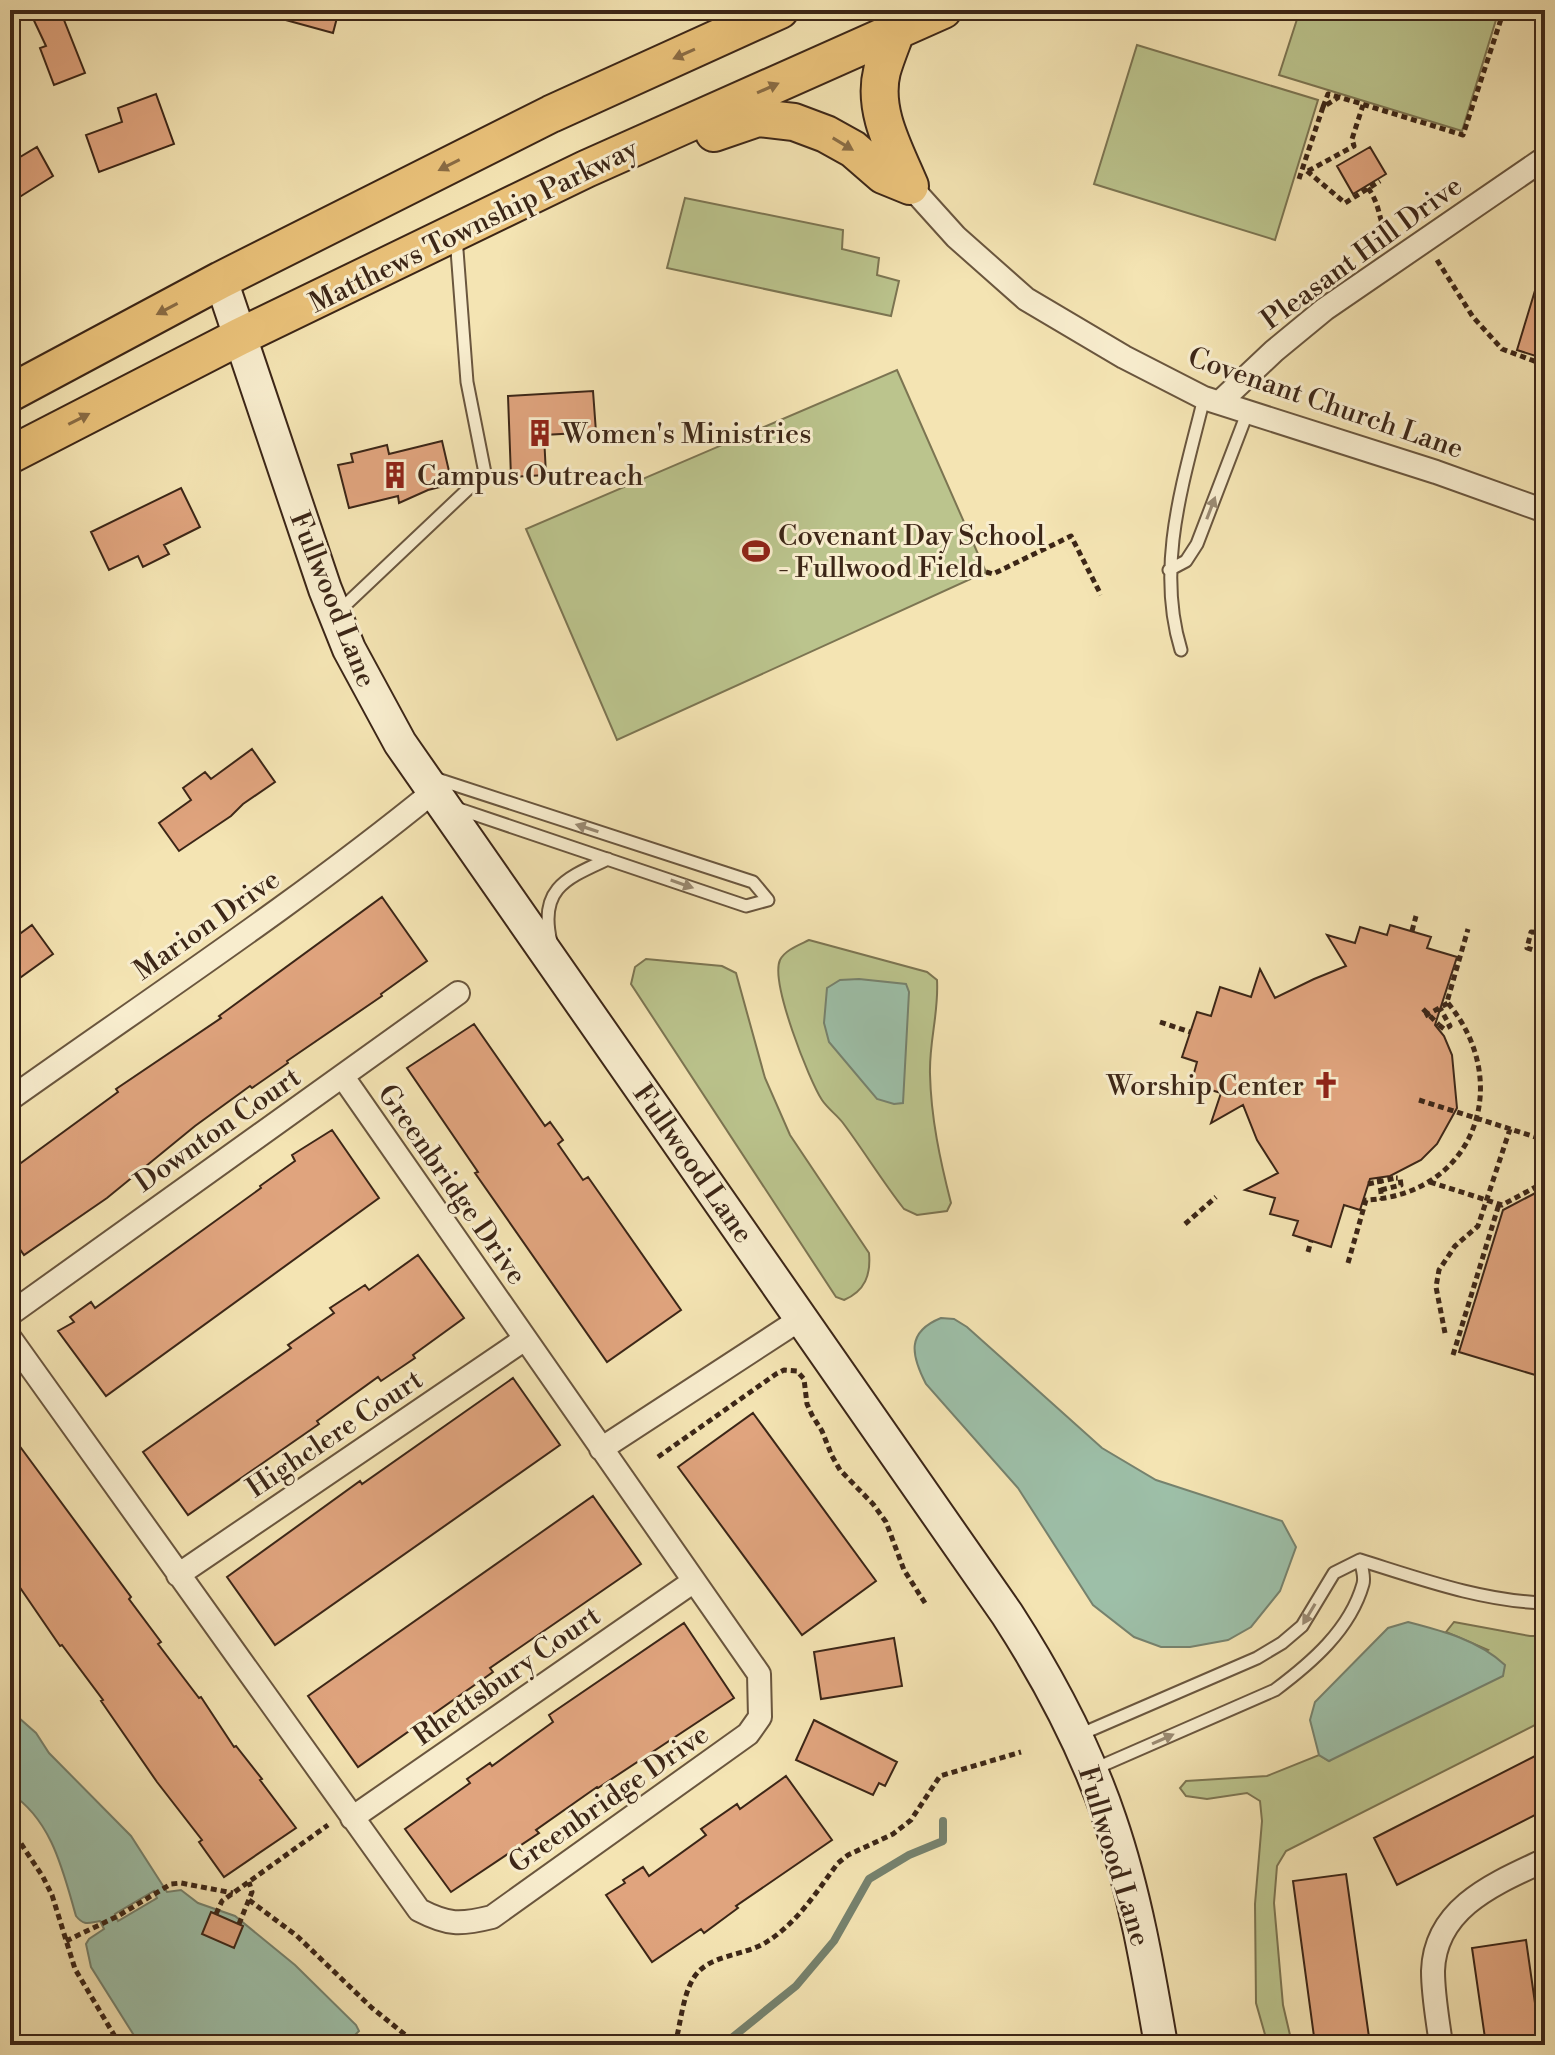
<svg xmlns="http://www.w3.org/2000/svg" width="1555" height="2055" font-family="'Libre Bodoni',serif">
  <rect width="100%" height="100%" fill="#f4e4b3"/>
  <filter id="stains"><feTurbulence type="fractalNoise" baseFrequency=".0025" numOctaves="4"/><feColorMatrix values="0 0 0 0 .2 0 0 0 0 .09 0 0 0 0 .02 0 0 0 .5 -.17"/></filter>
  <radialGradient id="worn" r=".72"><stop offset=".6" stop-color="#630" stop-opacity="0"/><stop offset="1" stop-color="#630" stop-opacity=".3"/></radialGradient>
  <path fill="#bbc48d" stroke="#7c7552" stroke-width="2" d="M 1300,10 L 1499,10 L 1462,131 L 1279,75 Z
    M 1137,45 L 1318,100 L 1275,240 L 1094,184 Z
    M 685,198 L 843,230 L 842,249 L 879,258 L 877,275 L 899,281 L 891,316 L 667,268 Z
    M 897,370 L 986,572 L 617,740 L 526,529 Z
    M 809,940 L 927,972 L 937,980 C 939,1012 929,1042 930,1074 C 931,1118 940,1160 951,1203 L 947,1211 L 917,1215 L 904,1209 C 882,1181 864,1151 843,1123 C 837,1115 828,1109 822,1100 C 809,1080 770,982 780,960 C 785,950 799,945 809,940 Z
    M 646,959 L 722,966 L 736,973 L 765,1078 L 790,1135 L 869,1253 C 871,1275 865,1291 844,1300 L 836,1297 L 631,984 L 635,967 Z
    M 1454,1622 L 1530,1636 L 1545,1636 L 1545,1720 L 1286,1851 L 1277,1866 L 1274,1903 L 1283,2005 L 1290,2035 L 1289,2045 L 1268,2045 L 1256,2003 L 1255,1904 L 1262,1821 L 1260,1801 L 1247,1793 L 1207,1799 L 1186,1796 L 1180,1788 L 1186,1781 L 1267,1776 L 1319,1755 L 1329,1761 L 1488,1650 L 1446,1632 Z"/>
  <path fill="#9dbfa8" stroke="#76826e" stroke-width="2" fill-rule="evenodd" d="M 859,979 L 906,984 L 909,992 L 903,1103 L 894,1104 L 877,1099 L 829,1042 L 824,1023 L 827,988 L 840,980 Z
    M 941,1318 L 954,1319 L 967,1327 L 1102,1448 L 1156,1480 L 1282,1521 L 1296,1547 L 1280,1591 L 1251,1627 L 1228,1640 L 1190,1647 L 1161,1647 L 1134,1637 L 1093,1605 L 1018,1488 L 926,1384 C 911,1355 906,1332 941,1318 Z
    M 1408,1622 C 1443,1631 1478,1640 1505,1665 L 1503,1676 L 1329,1761 L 1319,1755 L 1310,1720 L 1315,1702 L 1388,1628 Z
    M 10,1710 L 36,1733 L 49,1753 L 131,1836 L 167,1892 L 181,1890 L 198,1903 L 235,1916 L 295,1965 L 356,2025 L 359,2031 L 345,2045 L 140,2045 L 91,1967 L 86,1944 L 89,1939 L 104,1929 L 100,1921 C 88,1923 84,1926 76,1916 C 63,1871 52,1820 10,1793 ZM 154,1891 L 157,1898 L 118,1921 L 115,1914 Z"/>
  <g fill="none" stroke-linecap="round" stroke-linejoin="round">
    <path stroke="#76826e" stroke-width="8" d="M 723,2045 L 796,1986 L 834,1941 L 869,1879 L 909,1855 L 943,1841 L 943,1821"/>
  </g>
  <path fill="#e0a47e" stroke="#3c2617" stroke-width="2" d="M 29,10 L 60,10 L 85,73 L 54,85 L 40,48 L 46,46 Z
    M 272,10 L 339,10 L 333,33 L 271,16 Z
    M 156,94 L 174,144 L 99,172 L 86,135 L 122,122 L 118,108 Z
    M 37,147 L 53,176 L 10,203 L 10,163 Z
    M 1370,147 L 1386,174 L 1353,194 L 1337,166 Z
    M 1540,274 L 1545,274 L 1545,359 L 1517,350 Z
    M 593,391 L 596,432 L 544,435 L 546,475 L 511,477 L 508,396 Z
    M 442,441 L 452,484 L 428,490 L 399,503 L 398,496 L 349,508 L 338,465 L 353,462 L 351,454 L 387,445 L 389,454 Z
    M 181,488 L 200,527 L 164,545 L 169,554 L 143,567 L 138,556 L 109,570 L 91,532 Z
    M 252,749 L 275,782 L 243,804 L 231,816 L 179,851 L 159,823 L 191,800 L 183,788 L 205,772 L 211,779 Z
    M 382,897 L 427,961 L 381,994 L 382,996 L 287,1061 L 288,1063 L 252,1088 L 250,1086 L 195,1126 L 107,1198 L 24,1255 L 10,1235 L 10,1171 L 118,1092 L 116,1089 L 221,1018 L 219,1016 Z
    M 32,925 L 53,954 L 10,985 L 10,941 Z
    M 1390,925 L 1431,937 L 1427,948 L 1457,957 L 1435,1025 L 1444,1036 L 1452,1055 L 1457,1108 L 1437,1144 L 1421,1160 L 1390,1176 L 1370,1179 L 1360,1210 L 1344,1205 L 1331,1247 L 1293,1235 L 1298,1221 L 1270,1214 L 1275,1198 L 1245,1190 L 1278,1173 L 1257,1140 L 1243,1105 L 1211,1123 L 1221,1093 L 1191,1084 L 1197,1062 L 1182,1057 L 1197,1012 L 1211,1016 L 1220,987 L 1251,997 L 1260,969 L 1275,998 L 1314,979 L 1346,966 L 1327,935 L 1355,943 L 1360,927 L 1387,935 Z
    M 474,1024 L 545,1126 L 550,1122 L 563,1140 L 558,1144 L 583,1180 L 588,1177 L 681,1310 L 607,1362 L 475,1173 L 478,1172 L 407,1068 Z
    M 332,1130 L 379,1198 L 106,1396 L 58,1331 L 74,1322 L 70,1317 L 91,1302 L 95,1308 L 261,1188 L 260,1186 L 295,1161 L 292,1155 Z
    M 1545,1188 L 1545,1378 L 1459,1352 L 1503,1210 Z
    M 418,1255 L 464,1318 L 413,1355 L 415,1358 L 381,1381 L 378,1377 L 317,1421 L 319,1424 L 188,1515 L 143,1452 L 291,1348 L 288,1345 L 334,1313 L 330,1308 L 365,1285 L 369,1290 Z
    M 513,1378 L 560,1445 L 275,1645 L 227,1577 L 360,1481 L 362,1484 Z
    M 753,1413 L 876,1581 L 802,1635 L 678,1467 Z
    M 10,1433 L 131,1597 L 129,1599 L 161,1642 L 158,1644 L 199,1698 L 201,1697 L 234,1747 L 236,1746 L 262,1779 L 260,1780 L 296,1828 L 224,1877 L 199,1842 L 202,1840 L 157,1782 L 101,1701 L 103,1700 L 62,1645 L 60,1646 L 10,1573 Z
    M 593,1496 L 641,1564 L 490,1668 L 493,1672 L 358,1767 L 308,1696 Z
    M 684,1623 L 734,1698 L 598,1788 L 597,1787 L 536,1830 L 539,1833 L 451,1892 L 405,1829 L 470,1783 L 467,1779 L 490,1763 L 492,1766 L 553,1722 L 549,1715 Z
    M 894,1638 L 902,1686 L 821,1699 L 814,1652 Z
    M 814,1720 L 897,1762 L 885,1786 L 879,1783 L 873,1795 L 796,1760 Z
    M 1545,1751 L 1545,1810 L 1397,1885 L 1374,1838 Z
    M 786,1776 L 832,1840 L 736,1906 L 738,1908 L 704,1933 L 701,1929 L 652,1962 L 606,1895 L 625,1883 L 623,1880 L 643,1867 L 649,1876 L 706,1835 L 701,1829 L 737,1804 L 740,1809 Z
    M 1346,1874 L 1369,2037 L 1315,2044 L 1293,1881 Z
    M 211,1912 L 243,1926 L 234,1948 L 202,1934 Z
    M 1526,1940 L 1541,2045 L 1486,2045 L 1472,1948 Z"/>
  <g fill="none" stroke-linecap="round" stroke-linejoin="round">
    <g stroke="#6a563e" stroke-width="15">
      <path id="lane" d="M 1169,570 L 1186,561 L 1197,544 L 1248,411
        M 339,611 L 485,473 L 467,382 L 456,237
        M 1181,650 C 1155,565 1184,480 1204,398
        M 434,778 L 753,882 L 768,900 L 746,906 L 456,808
        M 551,942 C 538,888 567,878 608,859
        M 1079,1735 L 1257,1658 L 1282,1643 L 1302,1626 L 1334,1573 L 1360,1560 C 1421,1579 1481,1601 1545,1603
        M 1092,1770 L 1275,1690 C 1311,1663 1350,1630 1363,1584 C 1365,1577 1362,1567 1360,1560"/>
    </g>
    <g stroke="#6a563e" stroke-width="26">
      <path id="street" d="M 910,186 L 956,237 L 1026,299 L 1124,357 L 1204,398 L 1436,472 L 1545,511
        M 1220,402 L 1274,351 L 1325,309 L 1545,158
        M 10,1099 C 152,998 298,902 433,792
        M 10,1314 L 458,993
        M 10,1338 L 419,1910 C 448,1925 460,1925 492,1917 L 748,1734 L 760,1717 L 759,1674 L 343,1077
        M 601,1449 L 802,1318
        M 178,1575 L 525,1339
        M 352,1818 L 694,1581
        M 1441,2045 C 1438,2021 1433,1996 1433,1971 C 1435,1907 1496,1883 1545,1860"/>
    </g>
    <g stroke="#3c2617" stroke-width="36">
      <path id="secondary" d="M 221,280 L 325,589 L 349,649 L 400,743 L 1007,1614 C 1049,1679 1085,1746 1110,1820 C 1135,1893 1148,1969 1161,2045"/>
    </g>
    <g stroke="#3c2617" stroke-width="40">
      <path id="primary" d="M 897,29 C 892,43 886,57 882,71 C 872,111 895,150 910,186
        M 714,133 L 758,118 L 794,122 L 826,134 L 853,149 L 883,175 L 910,186
        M 10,393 L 221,280 L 551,114 L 780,10
        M 10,455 L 239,337 L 586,169 L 943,10"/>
    </g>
    <path stroke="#3c2617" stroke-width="5" stroke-dasharray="6 4" stroke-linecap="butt" d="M 1323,107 L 1328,94 L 1338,97
      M 1307,171 L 1345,203 L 1380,181
      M 1308,171 L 1354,146 L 1352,139 L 1363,105
      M 1299,179 L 1323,107 L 1339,97 L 1463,135 L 1504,10
      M 1368,188 C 1382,207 1378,224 1390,240
      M 1437,260 L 1473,317 L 1502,349 L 1545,365
      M 986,572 L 993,574 L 1071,536 L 1101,595
      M 1412,931 L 1416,916
      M 1538,932 L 1540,944 L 1545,946
      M 1545,933 L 1531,932 L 1527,948 L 1545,954
      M 1425,1016 L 1448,1003
      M 1160,1022 L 1190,1032
      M 1439,1025 L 1444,1029 L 1450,1026 L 1440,1008
      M 1419,1100 L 1545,1140
      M 1379,1178 L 1382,1200
      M 1430,1182 L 1502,1205 L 1545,1182
      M 1381,1190 L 1401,1185 L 1400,1178 L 1396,1178
      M 1185,1224 L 1216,1197
      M 1308,1252 L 1311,1241
      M 1348,1263 L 1366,1200 C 1475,1195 1515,1082 1447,1002 L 1468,929
      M 1445,1333 L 1436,1287 L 1439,1270 L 1455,1246 L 1478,1226 L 1510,1129
      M 1453,1355 L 1499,1204
      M 658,1457 L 776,1374 L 784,1370 L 797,1371 L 804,1379 L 807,1404 L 812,1415 L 822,1431 L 832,1456 L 840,1470 L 873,1504 L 886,1522 L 904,1570 L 925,1603
      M 10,1827 L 43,1877 L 52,1895 L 75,1969 L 120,2045
      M 249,1900 L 297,1936 L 372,2008 L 418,2045
      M 216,1914 L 222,1901 L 328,1825
      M 239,1924 L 252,1892 L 249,1882
      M 66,1941 L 118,1916 L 171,1884 L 181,1883 L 233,1893
      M 675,2045 C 680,2026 683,1995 693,1979 C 708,1953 745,1957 768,1941 C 798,1922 817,1891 838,1863 L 848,1855 L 893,1834 L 911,1820 L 940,1776 L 1021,1752"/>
    <use href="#lane" stroke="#f8edce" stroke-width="11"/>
    <use href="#street" stroke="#f8edce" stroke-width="22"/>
    <use href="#secondary" stroke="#f8edce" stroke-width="32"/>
    <use href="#primary" stroke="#eac27a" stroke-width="36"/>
    <path stroke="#3c2617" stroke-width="5" stroke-dasharray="6 4" stroke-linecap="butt" d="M 1423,1009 L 1439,1025
      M 1368,1184 L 1396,1178"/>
  </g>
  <defs><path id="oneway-solid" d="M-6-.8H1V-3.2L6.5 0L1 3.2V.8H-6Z" transform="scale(2)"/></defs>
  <g fill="#8a6c44">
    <use href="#oneway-solid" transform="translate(684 54) rotate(156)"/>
    <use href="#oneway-solid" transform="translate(768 88) rotate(-24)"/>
    <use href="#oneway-solid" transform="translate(843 144) rotate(31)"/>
    <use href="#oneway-solid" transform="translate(449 165) rotate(153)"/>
    <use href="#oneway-solid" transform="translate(167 309) rotate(152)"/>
    <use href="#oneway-solid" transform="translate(79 419) rotate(-27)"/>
  </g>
  <g fill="#9a8a72">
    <use href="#oneway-solid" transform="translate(1211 508) rotate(-69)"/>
    <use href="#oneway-solid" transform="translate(587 828) rotate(-162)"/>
    <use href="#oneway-solid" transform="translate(682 884) rotate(19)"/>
    <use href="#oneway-solid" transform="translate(1309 1614) rotate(121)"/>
    <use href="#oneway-solid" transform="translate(1163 1739) rotate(-24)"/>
  </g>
  <defs>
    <g id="building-bare" transform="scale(2.16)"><path d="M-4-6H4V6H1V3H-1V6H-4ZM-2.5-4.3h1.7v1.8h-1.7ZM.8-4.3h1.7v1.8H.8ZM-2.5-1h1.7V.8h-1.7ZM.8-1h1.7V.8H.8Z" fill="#8f2418" stroke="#f8edce" stroke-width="2.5" paint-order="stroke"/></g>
    <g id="stadium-bare" transform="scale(2.16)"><path d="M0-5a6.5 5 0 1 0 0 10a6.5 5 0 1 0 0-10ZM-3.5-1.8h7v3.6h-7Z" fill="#8f2418" stroke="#f8edce" stroke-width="2.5" paint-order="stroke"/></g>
    <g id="church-bare" transform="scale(2.16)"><path d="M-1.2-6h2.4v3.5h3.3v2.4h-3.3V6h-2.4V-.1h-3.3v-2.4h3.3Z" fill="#8f2418" stroke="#f8edce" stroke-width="2.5" paint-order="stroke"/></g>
  </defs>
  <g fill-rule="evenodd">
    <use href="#building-bare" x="540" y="433"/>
    <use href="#building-bare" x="395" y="475"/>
    <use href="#stadium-bare" x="756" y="551"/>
    <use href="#church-bare" x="1326" y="1085"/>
  </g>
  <g text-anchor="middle" stroke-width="6" stroke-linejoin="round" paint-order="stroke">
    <g font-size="28" fill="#3c2617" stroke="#f8edce">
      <text transform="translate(473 225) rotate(-26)" y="10">Matthews Township Parkway</text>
      <text transform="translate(1361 252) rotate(-36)" y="10">Pleasant Hill Drive</text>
      <text transform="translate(1326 402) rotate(19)" y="10">Covenant Church Lane</text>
      <text transform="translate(334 599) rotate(68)" y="10">Fullwood Lane</text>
      <text transform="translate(206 924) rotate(-35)" y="10">Marion Drive</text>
      <text transform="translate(217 1129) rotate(-35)" y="10">Downton Court</text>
      <text transform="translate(694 1163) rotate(55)" y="10">Fullwood Lane</text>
      <text transform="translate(453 1184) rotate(55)" y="10">Greenbridge Drive</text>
      <text transform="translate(334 1433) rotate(-34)" y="10">Highclere Court</text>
      <text transform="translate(506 1675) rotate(-35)" y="10">Rhettsbury Court</text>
      <text transform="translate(608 1798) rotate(-35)" y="10">Greenbridge Drive</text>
      <text transform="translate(1115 1856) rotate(73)" y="10">Fullwood Lane</text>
    </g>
    <g font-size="28" fill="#3c2617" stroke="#f8edce" text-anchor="start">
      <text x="562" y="443">Women's Ministries</text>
      <text x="417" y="485">Campus Outreach</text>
      <text x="778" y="545">Covenant Day School<tspan x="778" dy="32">- Fullwood Field</tspan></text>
      <text x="1304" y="1095" text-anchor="end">Worship Center</text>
    </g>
  </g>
  <rect width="1555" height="2055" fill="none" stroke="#f4e4b3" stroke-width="40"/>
  <rect x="12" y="12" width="1531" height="2031" fill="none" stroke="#3c2617" stroke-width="4"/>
  <rect x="20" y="20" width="1515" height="2015" fill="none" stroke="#3c2617" stroke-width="2"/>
  <rect width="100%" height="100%" filter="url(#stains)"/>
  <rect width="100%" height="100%" fill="url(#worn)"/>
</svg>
